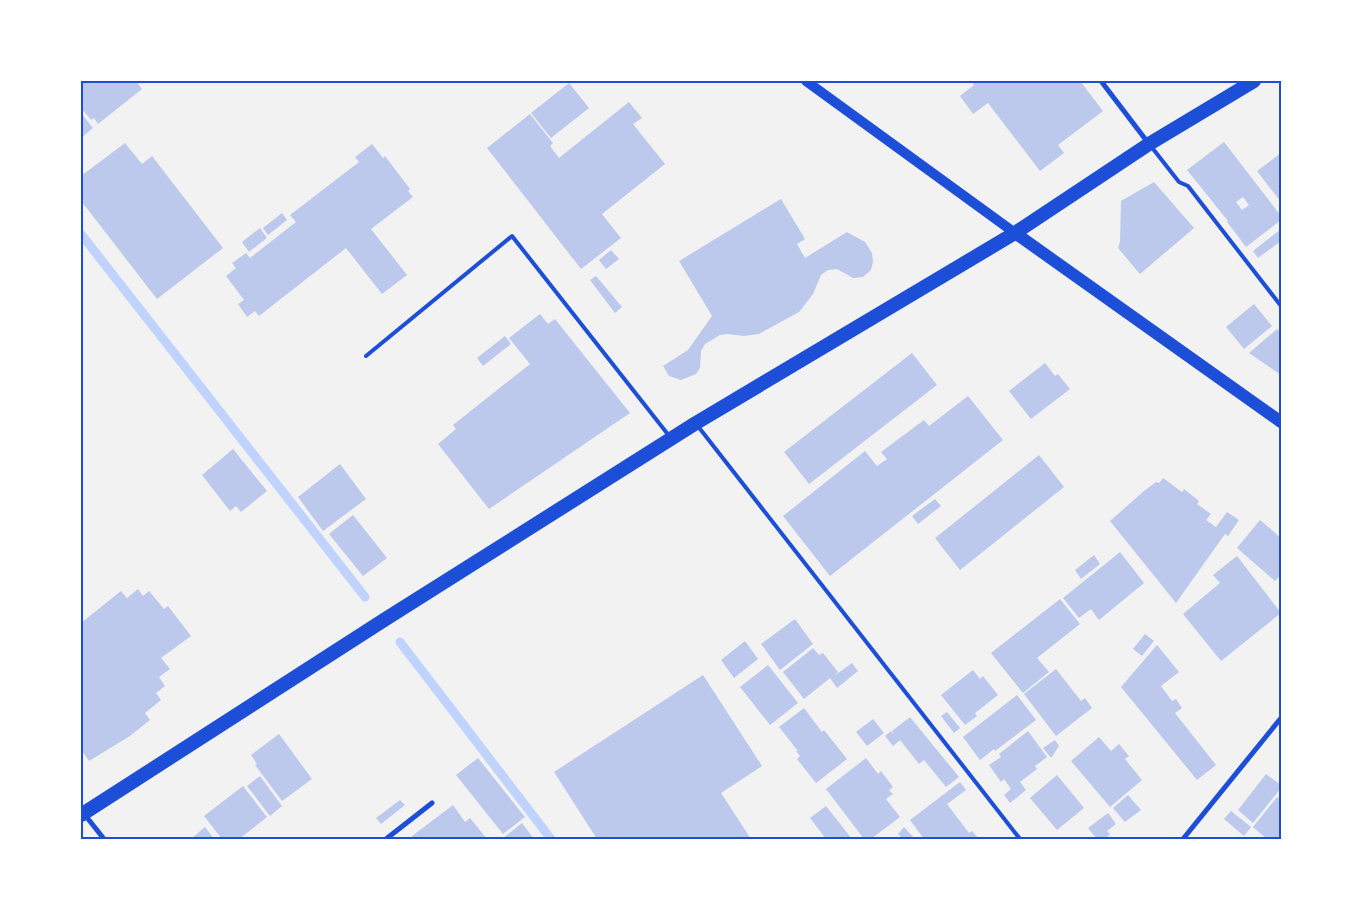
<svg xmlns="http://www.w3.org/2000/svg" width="1362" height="920" font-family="Signika,sans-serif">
  <rect width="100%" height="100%" fill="#f2f2f2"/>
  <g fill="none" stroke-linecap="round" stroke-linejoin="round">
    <path stroke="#bfd3fe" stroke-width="9" d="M 81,234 L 365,597
      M 400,642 L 551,839"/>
  </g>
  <path fill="#bdc9ec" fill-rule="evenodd" d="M 81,81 L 136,81 L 142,89 L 98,124 L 94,118 L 91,120 L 81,108 Z
    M 971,81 L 1080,81 L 1103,111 L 1058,145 L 1064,153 L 1040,171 L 988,103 L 973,114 L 960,96 L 974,85 Z
    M 569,83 L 589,108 L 551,138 L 531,113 Z
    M 629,102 L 642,118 L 633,124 L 665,164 L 602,214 L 621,238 L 581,269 L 487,148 L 530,114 L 553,143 L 550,146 L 559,158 Z
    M 81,113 L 93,128 L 81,138 Z
    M 1224,142 L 1281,216 L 1281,220 L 1246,247 L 1227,222 L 1228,221 L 1187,170 ZM 1243,197 L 1249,205 L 1242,210 L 1236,202 Z
    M 125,143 L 142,164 L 152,156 L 223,248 L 157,299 L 82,202 L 84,201 L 81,197 L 81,176 Z
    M 372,144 L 383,158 L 385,156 L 410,189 L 408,191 L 413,197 L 371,229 L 407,275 L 382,294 L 346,248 L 259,316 L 255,311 L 247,317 L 238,304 L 244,300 L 226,276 L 236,268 L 232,263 L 246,253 L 250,258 L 296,222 L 290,215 L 359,162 L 355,157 Z
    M 1281,153 L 1281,202 L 1257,171 Z
    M 1154,182 L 1194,228 L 1140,274 L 1118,248 L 1120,242 L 1121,201 Z
    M 781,199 L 805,239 L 797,244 L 805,258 L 847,232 L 865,242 L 872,253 L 873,262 L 871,270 L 863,277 L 853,278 L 837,269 L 828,270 L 821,275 L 813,294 L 799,312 L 759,334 L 744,336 L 727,334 L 720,335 L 705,344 L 701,351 L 700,368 L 696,374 L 681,380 L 669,376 L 663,366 L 688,350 L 712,316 L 679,261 Z
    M 282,213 L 287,220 L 268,235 L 263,228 Z
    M 260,228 L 267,238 L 249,252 L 242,242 Z
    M 1281,229 L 1281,241 L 1258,258 L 1253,251 Z
    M 611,250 L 619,259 L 606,269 L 599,260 Z
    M 596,276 L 622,307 L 615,313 L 590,280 Z
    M 1254,304 L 1272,326 L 1244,349 L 1226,327 Z
    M 540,314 L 548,324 L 555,319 L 630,413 L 489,509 L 438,444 L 456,429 L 453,425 L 530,364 L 509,338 Z
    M 1277,329 L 1281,333 L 1281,375 L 1249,353 Z
    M 505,336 L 511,344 L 483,366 L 477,358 Z
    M 912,353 L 937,385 L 809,484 L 784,452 Z
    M 1045,363 L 1055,376 L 1058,374 L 1070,389 L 1031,419 L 1009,391 Z
    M 968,396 L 1003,440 L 830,576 L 783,516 L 865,451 L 877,466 L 887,459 L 881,452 L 924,420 L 929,426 Z
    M 233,449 L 267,491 L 241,512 L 236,506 L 230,511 L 202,475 Z
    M 1039,455 L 1064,487 L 960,570 L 935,538 Z
    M 340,464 L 366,499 L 323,531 L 298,497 Z
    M 1163,478 L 1182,492 L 1184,489 L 1199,501 L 1197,504 L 1211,514 L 1206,520 L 1216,527 L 1227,512 L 1239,520 L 1228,536 L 1225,534 L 1176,603 L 1110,521 L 1144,491 L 1156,482 L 1159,483 Z
    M 935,499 L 941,506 L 918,524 L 912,516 Z
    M 353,515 L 387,558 L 363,576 L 329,534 Z
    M 1260,520 L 1281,538 L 1281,575 L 1275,581 L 1237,548 Z
    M 1120,552 L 1144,583 L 1099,620 L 1091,609 L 1079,618 L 1063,598 Z
    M 1094,555 L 1100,564 L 1081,579 L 1075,570 Z
    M 1237,556 L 1281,613 L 1221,661 L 1183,614 L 1220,583 L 1213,575 Z
    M 138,589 L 143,596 L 149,591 L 164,609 L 168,606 L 191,636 L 161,658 L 170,669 L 159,677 L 165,686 L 156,693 L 161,700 L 145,713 L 150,720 L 130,736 L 89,761 L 83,752 L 81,753 L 81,623 L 121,591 L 127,598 Z
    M 1060,599 L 1080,624 L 1037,658 L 1049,672 L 1023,693 L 991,653 Z
    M 795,619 L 813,644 L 780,670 L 761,644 Z
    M 1145,634 L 1154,641 L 1142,656 L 1133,649 Z
    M 745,641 L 758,659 L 734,678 L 721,660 Z
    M 1157,645 L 1179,672 L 1161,686 L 1172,701 L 1176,699 L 1182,708 L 1175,713 L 1216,765 L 1197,780 L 1121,687 Z
    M 813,648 L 819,655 L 823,653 L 838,672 L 834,676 L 852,663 L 858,671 L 837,688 L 830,678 L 804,699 L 783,672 Z
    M 768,665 L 798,703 L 770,725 L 740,687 Z
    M 1056,669 L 1081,701 L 1085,698 L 1092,708 L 1056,736 L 1024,694 Z
    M 973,670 L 980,679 L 983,676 L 998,695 L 975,713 L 977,716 L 965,725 L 941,695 Z
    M 703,675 L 762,766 L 721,793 L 751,839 L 597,839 L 554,772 Z
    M 1017,695 L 1036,720 L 995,751 L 994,749 L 980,760 L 963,737 Z
    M 804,708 L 822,732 L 824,730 L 847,759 L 816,783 L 797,759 L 800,756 L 796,751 L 798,751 L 779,727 Z
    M 947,712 L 960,728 L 954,733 L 941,716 Z
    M 910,717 L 959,777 L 946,787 L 924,760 L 919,764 L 900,740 L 893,746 L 885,736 L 891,731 L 895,735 L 892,731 Z
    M 873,719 L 884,733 L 867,746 L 856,732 Z
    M 1028,731 L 1047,757 L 1035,766 L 1037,769 L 1020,782 L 1026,790 L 1010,803 L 1004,795 L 1011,789 L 1004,779 L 1001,782 L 989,765 L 1001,757 L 999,754 Z
    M 279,734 L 312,779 L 282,801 L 255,765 L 257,764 L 251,755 Z
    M 1099,737 L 1111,751 L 1119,744 L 1129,756 L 1125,759 L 1142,780 L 1110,807 L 1071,761 Z
    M 1055,740 L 1059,746 L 1051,758 L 1043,748 Z
    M 478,758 L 525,817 L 503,834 L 456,775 Z
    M 866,758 L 878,774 L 881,771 L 893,787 L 889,790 L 893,794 L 886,799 L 900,817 L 871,839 L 864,839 L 826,789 Z
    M 1266,774 L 1281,785 L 1281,788 L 1253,823 L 1238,810 Z
    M 1057,775 L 1084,808 L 1057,830 L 1030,798 Z
    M 260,776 L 282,806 L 270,816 L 247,786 Z
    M 960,782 L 966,790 L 947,804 L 969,833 L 972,831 L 979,839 L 924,839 L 910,820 Z
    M 243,786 L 267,817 L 239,839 L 222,839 L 204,816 Z
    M 1128,795 L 1141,810 L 1125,822 L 1113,808 Z
    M 1277,797 L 1281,799 L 1281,839 L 1267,839 L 1253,827 Z
    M 400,800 L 405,805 L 381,824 L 376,818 Z
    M 453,805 L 465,822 L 470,818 L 487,839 L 414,839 L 412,836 Z
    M 826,806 L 852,839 L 826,839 L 810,818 Z
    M 1231,811 L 1251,827 L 1244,836 L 1224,819 Z
    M 1108,813 L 1116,824 L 1107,831 L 1110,834 L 1105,839 L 1097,839 L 1088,828 Z
    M 522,823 L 534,839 L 502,839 Z
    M 205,827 L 214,839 L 191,839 Z
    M 904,827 L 915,839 L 900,839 L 901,837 L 898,834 Z"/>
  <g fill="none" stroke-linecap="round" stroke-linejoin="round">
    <path stroke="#1d4ed8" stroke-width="4" d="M 1150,145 L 1179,182 L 1188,186 L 1281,306
      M 366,356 L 512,236 L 670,437
      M 697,425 L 1020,839"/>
    <path stroke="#1d4ed8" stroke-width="5" d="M 1101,81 L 1149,144
      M 85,815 L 104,839
      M 386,839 L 432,803
      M 1183,839 L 1281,718"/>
    <path stroke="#1d4ed8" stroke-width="10" d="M 806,81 L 1015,233"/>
    <path stroke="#1d4ed8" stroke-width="12" d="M 1015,233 L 1281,422"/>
    <path stroke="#1d4ed8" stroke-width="14" d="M 81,815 L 384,620 L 696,423 L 1015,233 L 1149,144 L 1254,81"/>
  </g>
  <rect width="1362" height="920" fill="none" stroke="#ffffff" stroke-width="165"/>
  <rect x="82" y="82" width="1198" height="756" fill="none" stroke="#1d4ed8" stroke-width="2"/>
</svg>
